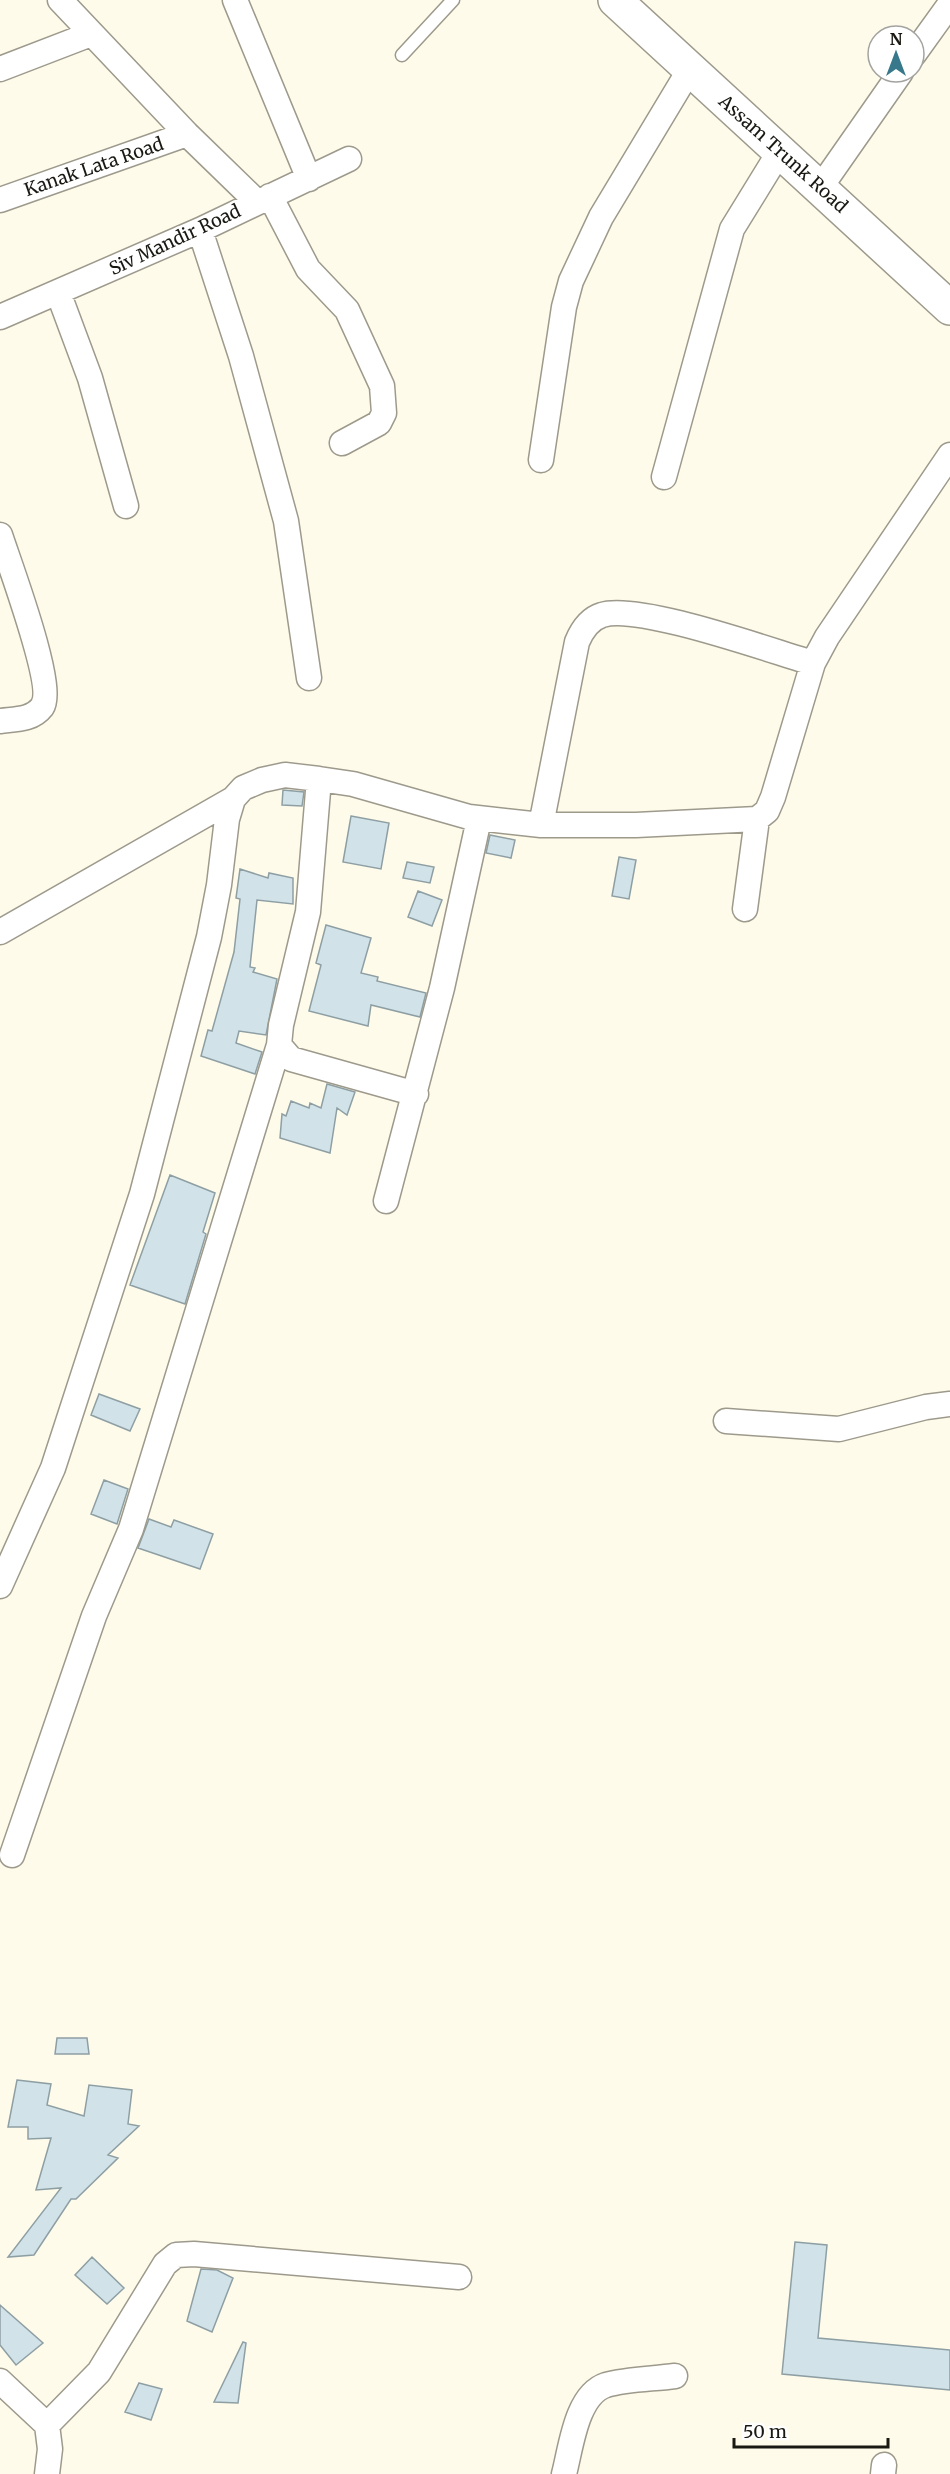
<svg xmlns="http://www.w3.org/2000/svg" width="950" height="2474" font-family="Merriweather,serif">
  <rect width="100%" height="100%" fill="#fefbeb"/>
  <path fill="#d1e3e9" stroke="#8e9fa4" stroke-width="1.5" d="M 283,790 L 304,792 L 302,806 L 282,805 Z
    M 351,816 L 389,823 L 381,869 L 343,862 Z
    M 490,835 L 515,840 L 511,858 L 486,853 Z
    M 619,857 L 636,860 L 629,899 L 612,896 Z
    M 407,862 L 434,867 L 430,883 L 403,878 Z
    M 240,869 L 268,878 L 269,873 L 293,878 L 293,904 L 257,900 L 250,967 L 255,968 L 253,972 L 277,979 L 266,1035 L 239,1031 L 236,1043 L 262,1052 L 255,1074 L 201,1056 L 208,1030 L 212,1031 L 234,952 L 240,899 L 236,898 Z
    M 418,891 L 442,900 L 432,926 L 408,917 Z
    M 326,925 L 371,938 L 361,973 L 378,977 L 377,981 L 426,993 L 420,1017 L 371,1005 L 368,1026 L 309,1011 L 321,965 L 316,963 Z
    M 327,1084 L 355,1092 L 347,1115 L 337,1108 L 330,1153 L 280,1138 L 282,1114 L 286,1116 L 291,1101 L 309,1108 L 310,1103 L 321,1108 Z
    M 170,1175 L 215,1193 L 203,1232 L 206,1234 L 185,1304 L 130,1285 Z
    M 99,1394 L 140,1409 L 130,1431 L 91,1415 Z
    M 104,1480 L 128,1489 L 117,1524 L 91,1514 Z
    M 149,1519 L 171,1527 L 174,1520 L 213,1534 L 200,1569 L 138,1548 Z
    M 57,2038 L 87,2038 L 89,2054 L 55,2054 Z
    M 17,2080 L 51,2084 L 47,2105 L 84,2116 L 89,2085 L 132,2090 L 128,2124 L 139,2126 L 108,2155 L 118,2158 L 76,2199 L 71,2199 L 34,2255 L 8,2257 L 61,2188 L 36,2190 L 51,2138 L 28,2139 L 28,2127 L 8,2127 Z
    M 795,2242 L 827,2245 L 818,2338 L 950,2350 L 950,2390 L 782,2374 Z
    M 92,2257 L 124,2288 L 107,2304 L 75,2275 Z
    M 201,2269 L 217,2270 L 233,2278 L 212,2332 L 187,2321 Z
    M 0,2305 L 43,2343 L 16,2365 L 0,2345 Z
    M 243,2342 L 246,2343 L 238,2403 L 214,2402 Z
    M 139,2383 L 162,2389 L 151,2420 L 125,2412 Z"/>
  <g fill="none" stroke-linecap="round" stroke-linejoin="round">
    <g stroke="#9d9a8c" stroke-width="15">
      <path id="lane" d="M 402,55 L 453,0"/>
    </g>
    <g stroke="#9d9a8c" stroke-width="27">
      <path id="street" d="M 60,0 L 187,134 L 257,202
        M 235,0 L 309,179
        M 914,54 L 950,4
        M 0,69 L 91,34
        M 820,188 L 901,72
        M 270,196 L 308,269 L 347,310 L 382,386 L 384,413 L 379,423 L 342,443
        M 0,200 L 187,134
        M 200,230 L 241,356 L 286,521 L 309,678
        M 58,292 L 90,378 L 126,506
        M 0,317 L 200,230 L 349,159
        M 541,460 L 564,307 L 571,281 L 601,217 L 690,69
        M 664,477 L 732,229 L 780,151
        M 0,535 C 9,563 56,687 42,707 C 32,720 16,719 0,721
        M 319,779 L 308,912 L 281,1025 L 279,1045 L 291,1059 L 416,1094
        M 541,825 L 577,642 C 582,630 589,619 602,615 C 638,603 771,651 813,663
        M 745,909 L 757,819
        M 0,932 L 233,799
        M 386,1201 L 442,988 L 479,819
        M 726,1421 L 839,1429 L 926,1407 L 950,1404
        M 0,1586 L 53,1468 L 142,1194 L 209,937 L 219,885 L 227,819 L 233,799 L 243,788 L 262,780 L 285,775 L 319,779 L 353,784 L 469,817 L 541,825 L 636,825 L 757,819 L 767,811 L 773,797 L 813,663 L 827,637 L 950,455
        M 12,1855 L 94,1616 L 131,1529 L 279,1045
        M 0,2381 L 47,2425 L 99,2372 L 165,2264 L 176,2255 L 194,2254 L 459,2277
        M 47,2474 L 50,2449 L 47,2425
        M 564,2474 C 571,2448 576,2395 606,2385 C 627,2379 653,2379 675,2376
        M 883,2474 L 884,2465"/>
    </g>
    <g stroke="#9d9a8c" stroke-width="36">
      <path id="primary" d="M 615,0 L 950,308"/>
    </g>
    <use href="#lane" stroke="#fff" stroke-width="12"/>
    <use href="#street" stroke="#fff" stroke-width="24"/>
    <use href="#primary" stroke="#fff" stroke-width="33"/>
  </g>
  <g text-anchor="middle" stroke-width="4.5" stroke-linejoin="round" paint-order="stroke">
    <g font-size="18" fill="#191812" stroke="#fff">
      <text transform="translate(783 154) rotate(42)" y="6">Assam Trunk Road</text>
      <text transform="translate(94 167) rotate(-19)" y="6">Kanak Lata Road</text>
      <text transform="translate(175 240) rotate(-25)" y="6">Siv Mandir Road</text>
    </g>
  </g>
  <g transform="translate(896 54)"><circle r="28" fill="#ffffff" stroke="#a3a3a0" stroke-width="1.5"/>
  <path d="M0-4.5L10 22L0 15L-10 22Z" fill="#37788b"/>
  <text y="-9" font-size="16" font-weight="bold" text-anchor="middle" fill="#191812">N</text>
  </g>
  <path d="M734 2438v9h154v-9" fill="none" stroke="#191812" stroke-width="3"/>
  <text x="743" y="2438" font-size="18" fill="#191812" stroke="#ffffff" stroke-width="4.5" paint-order="stroke">50 m</text>
</svg>
